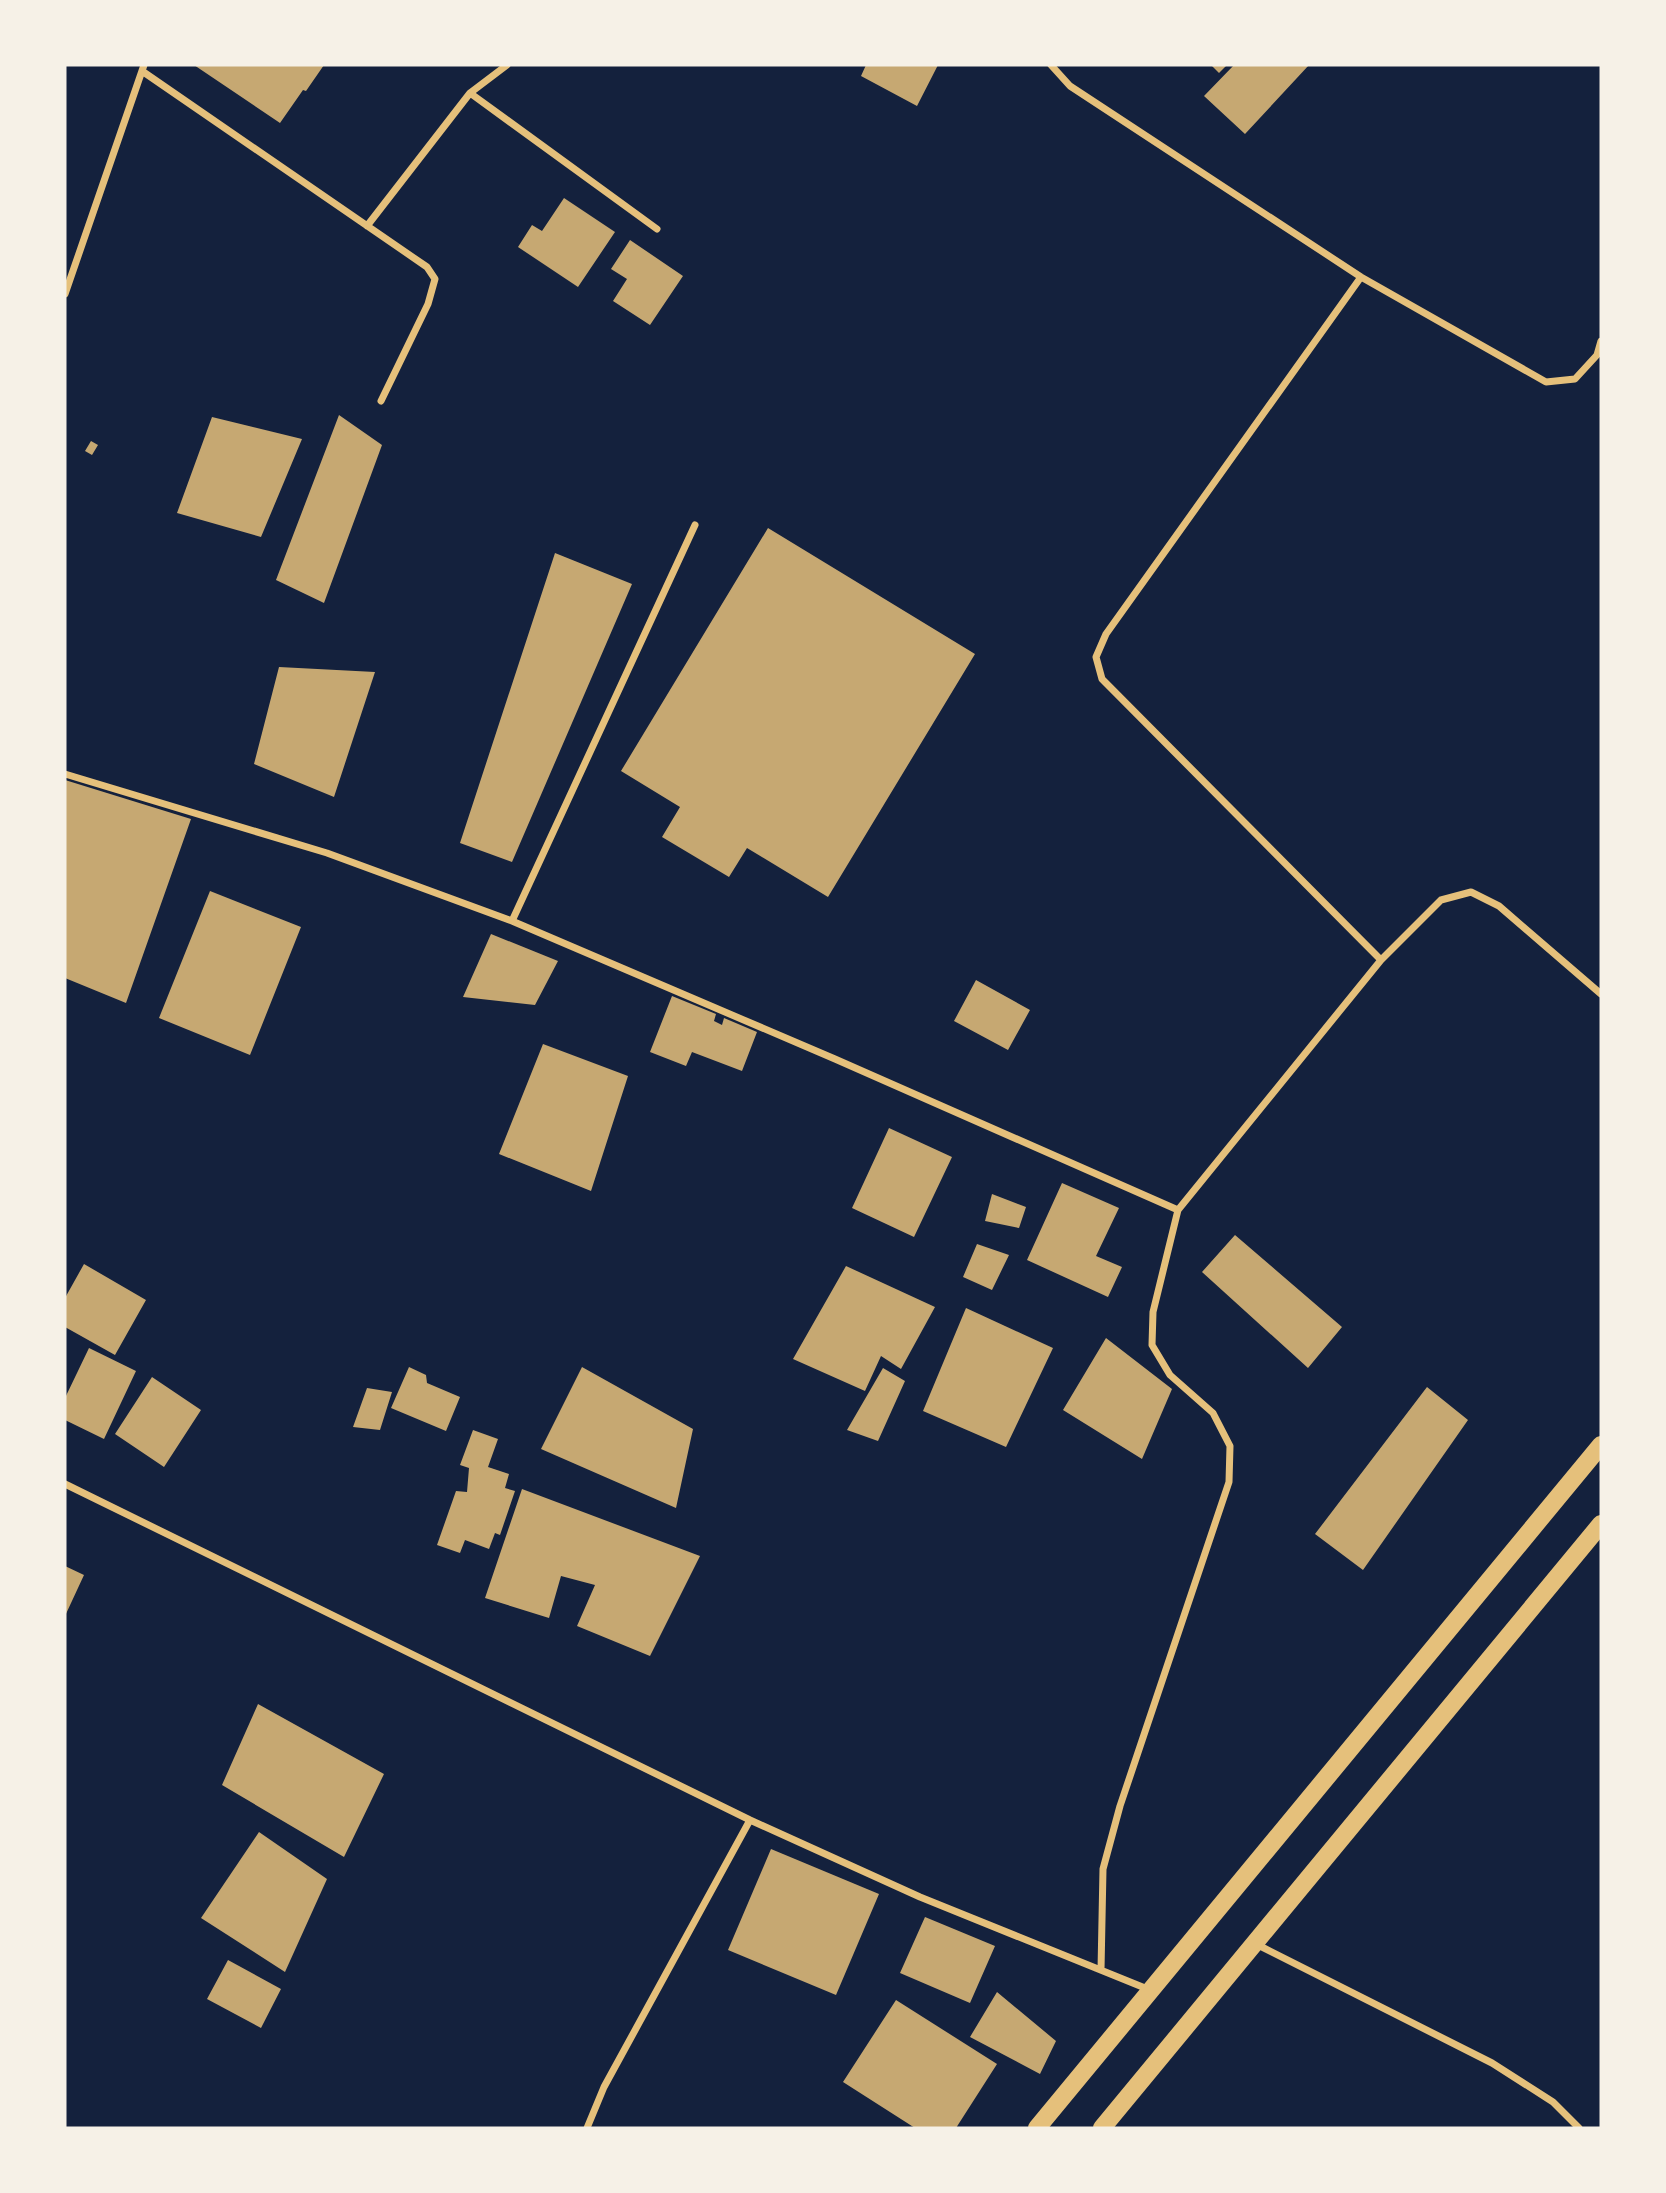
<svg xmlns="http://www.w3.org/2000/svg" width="1666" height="2193" font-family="'Nunito Sans',sans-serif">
  <rect width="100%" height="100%" fill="#14213d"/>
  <path fill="#c6a872" d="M 194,65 L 324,65 L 306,91 L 303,90 L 280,123 Z
    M 866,65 L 938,65 L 917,106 L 861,76 Z
    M 1211,65 L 1227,65 L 1219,73 Z
    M 1234,65 L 1309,65 L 1245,134 L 1204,96 Z
    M 564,198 L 615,232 L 578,287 L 518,247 L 532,225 L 542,231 Z
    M 630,240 L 683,276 L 650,325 L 613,301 L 627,279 L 611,269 Z
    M 339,415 L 382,445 L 324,603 L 276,580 Z
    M 212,417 L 302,439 L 261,537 L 177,513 Z
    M 91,441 L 98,445 L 92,455 L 85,451 Z
    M 768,528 L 975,654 L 828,897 L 747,848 L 729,877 L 662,837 L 680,807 L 621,771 Z
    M 555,553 L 632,584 L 512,862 L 460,843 Z
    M 279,667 L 375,672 L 334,797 L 254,764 Z
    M 65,780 L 191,819 L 126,1003 L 65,978 Z
    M 210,891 L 301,927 L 250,1055 L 159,1018 Z
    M 491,934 L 558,961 L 535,1005 L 463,997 Z
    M 976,980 L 1030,1010 L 1008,1050 L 954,1021 Z
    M 672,996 L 716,1014 L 714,1021 L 722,1025 L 724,1018 L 757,1032 L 742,1071 L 692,1052 L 686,1066 L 650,1052 Z
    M 543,1044 L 628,1076 L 591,1191 L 499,1154 Z
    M 889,1128 L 952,1157 L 914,1237 L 852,1208 Z
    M 1062,1183 L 1119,1208 L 1096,1256 L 1122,1267 L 1108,1297 L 1027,1260 Z
    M 992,1194 L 1026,1207 L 1019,1228 L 985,1221 Z
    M 1235,1235 L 1342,1327 L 1308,1368 L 1202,1272 Z
    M 977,1244 L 1009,1255 L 992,1290 L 963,1277 Z
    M 84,1264 L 146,1300 L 115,1355 L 65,1327 L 65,1298 Z
    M 846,1266 L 935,1307 L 901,1369 L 881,1356 L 865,1391 L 793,1359 Z
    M 966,1308 L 1053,1348 L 1006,1447 L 923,1411 Z
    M 1106,1338 L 1172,1389 L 1142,1459 L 1063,1410 Z
    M 89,1348 L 136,1371 L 104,1439 L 65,1420 L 65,1398 Z
    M 409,1367 L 426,1375 L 427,1383 L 460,1397 L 446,1431 L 391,1408 Z
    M 582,1367 L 693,1429 L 676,1508 L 541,1449 Z
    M 883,1368 L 905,1381 L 878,1441 L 847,1430 Z
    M 152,1377 L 201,1410 L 164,1467 L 115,1434 Z
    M 1427,1387 L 1468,1420 L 1363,1570 L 1315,1534 Z
    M 367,1388 L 392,1392 L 380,1430 L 353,1427 Z
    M 473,1430 L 498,1439 L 488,1467 L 509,1474 L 505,1488 L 515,1491 L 500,1535 L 495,1533 L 489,1549 L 465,1540 L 460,1553 L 437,1545 L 456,1491 L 467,1492 L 469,1468 L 460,1465 Z
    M 522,1489 L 700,1556 L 650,1656 L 577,1626 L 595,1585 L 561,1576 L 549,1618 L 485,1598 Z
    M 65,1566 L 84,1575 L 65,1616 Z
    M 258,1704 L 384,1774 L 344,1857 L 222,1785 Z
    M 259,1832 L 327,1879 L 285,1972 L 201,1918 Z
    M 771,1849 L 879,1894 L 836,1995 L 728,1950 Z
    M 925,1917 L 995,1946 L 970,2003 L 900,1973 Z
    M 228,1960 L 281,1989 L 261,2028 L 207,1999 Z
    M 997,1992 L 1056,2041 L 1040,2074 L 970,2037 Z
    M 896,2000 L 997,2064 L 956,2128 L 915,2128 L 843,2082 Z"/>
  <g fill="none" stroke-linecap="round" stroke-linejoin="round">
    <path stroke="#e5c07b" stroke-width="7" d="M 1051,65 L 1070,86 L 1361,277 L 1546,382 L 1575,379 L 1597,355 L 1601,341
      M 142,71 L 427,267 L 435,279 L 428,304 L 381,401
      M 470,93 L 657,229
      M 367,226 L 470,93 L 507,65
      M 1361,277 L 1106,634 L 1096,657 L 1102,679 L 1381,960
      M 65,294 L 144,65
      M 65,774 L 327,853 L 512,921 L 835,1059 L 1178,1210
      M 512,921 L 695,525
      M 65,1484 L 750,1820 L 920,1897 L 1150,1990
      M 1256,1944 L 1492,2063 L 1553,2102 L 1579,2128
      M 1101,1970 L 1103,1869 L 1120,1806 L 1229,1482 L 1230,1446 L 1213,1413 L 1170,1375 L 1152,1345 L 1153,1312 L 1178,1210 L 1381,960 L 1441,900 L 1471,892 L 1499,906 L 1601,994
      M 587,2128 L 604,2087 L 750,1820"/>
    <path stroke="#e5c07b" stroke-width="18" d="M 1037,2128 L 1601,1445
      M 1102,2128 L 1601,1524"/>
  </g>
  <rect width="1666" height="2193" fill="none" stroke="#f6f1e7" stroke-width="133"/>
</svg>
